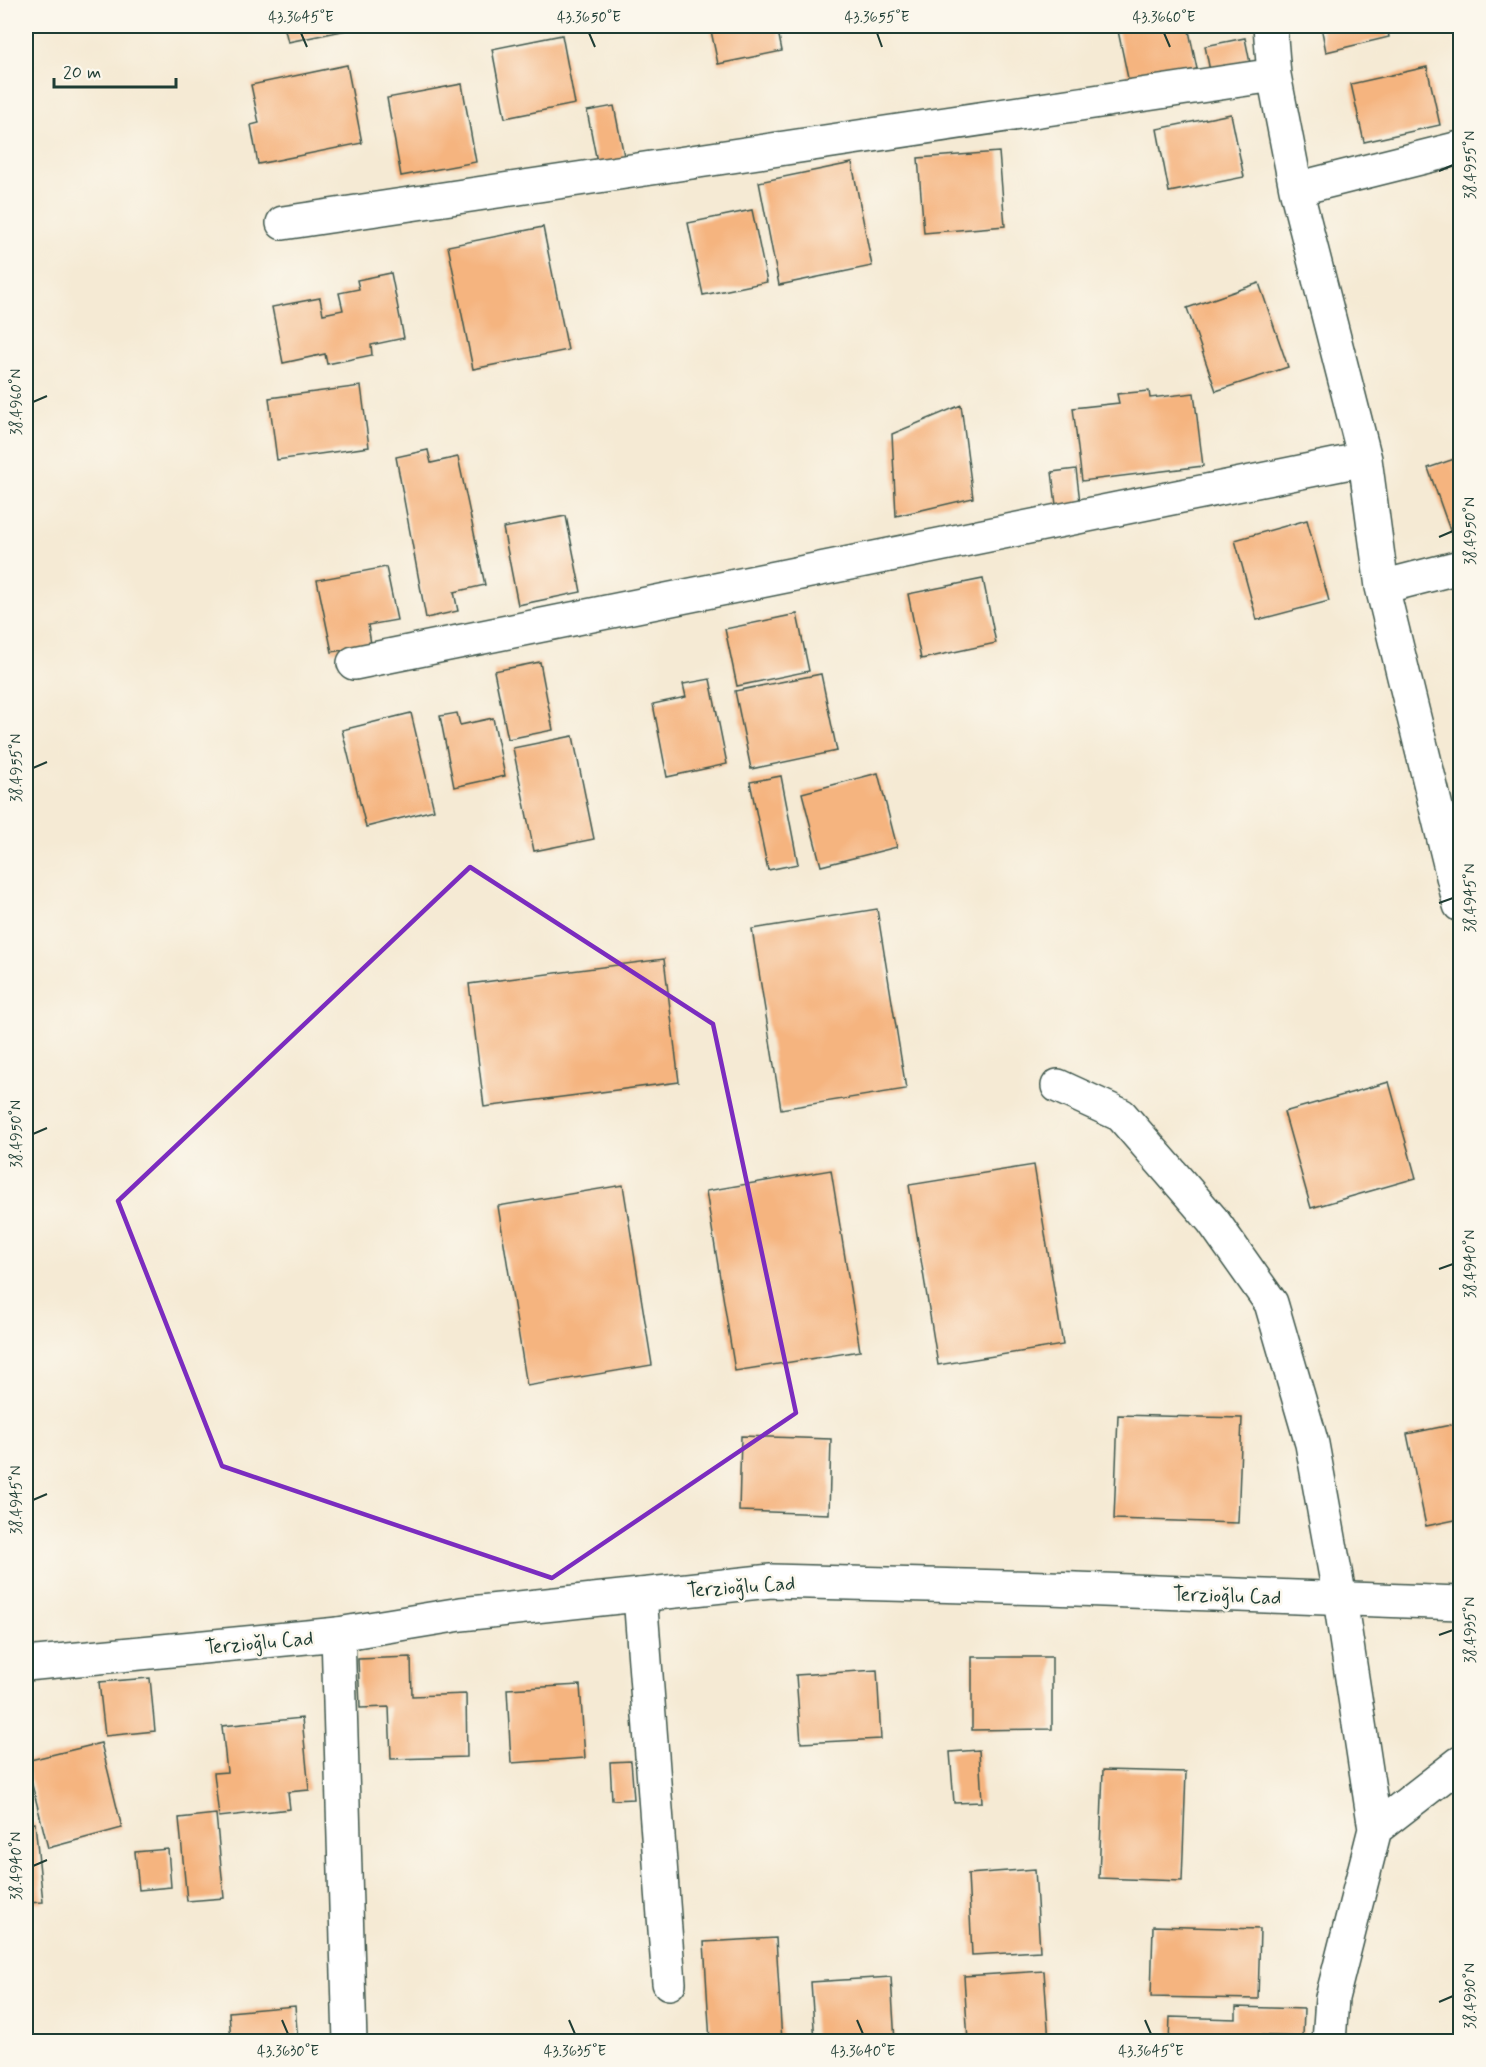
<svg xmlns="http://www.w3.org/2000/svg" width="1486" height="2067" font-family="Mynerve,sans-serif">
  <rect width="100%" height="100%" fill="#fbf7ec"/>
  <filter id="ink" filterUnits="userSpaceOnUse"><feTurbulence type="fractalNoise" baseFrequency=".0167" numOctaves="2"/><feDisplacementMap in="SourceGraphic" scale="12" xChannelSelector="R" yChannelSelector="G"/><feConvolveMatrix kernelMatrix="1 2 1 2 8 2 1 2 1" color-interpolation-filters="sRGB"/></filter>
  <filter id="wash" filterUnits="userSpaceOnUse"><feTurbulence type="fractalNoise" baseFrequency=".008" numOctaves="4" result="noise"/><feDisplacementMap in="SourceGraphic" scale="24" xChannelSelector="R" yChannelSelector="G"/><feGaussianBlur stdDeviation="1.35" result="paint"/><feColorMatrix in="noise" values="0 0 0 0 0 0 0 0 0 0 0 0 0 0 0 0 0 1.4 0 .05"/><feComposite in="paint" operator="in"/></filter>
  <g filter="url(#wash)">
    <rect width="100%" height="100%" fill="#f5ead4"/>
    <g id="blocks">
      <path fill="#f5b47f" d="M 284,26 L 351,26 L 352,29 L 288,42 Z
        M 380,26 L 403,26 L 403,27 L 382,31 Z
        M 710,26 L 777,26 L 782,51 L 718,64 Z
        M 1117,26 L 1188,26 L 1197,69 L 1129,83 Z
        M 1321,26 L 1387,26 L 1389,37 L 1326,52 Z
        M 562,35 L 575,104 L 505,118 L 492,49 Z
        M 1245,38 L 1250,63 L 1210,71 L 1205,46 Z
        M 347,65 L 362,143 L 258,164 L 251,125 L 259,123 L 251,85 Z
        M 1427,67 L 1440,125 L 1364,142 L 1351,84 Z
        M 462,84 L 476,162 L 401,176 L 387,98 Z
        M 614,106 L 625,161 L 598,167 L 587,111 Z
        M 1231,114 L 1244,177 L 1169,192 L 1157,129 Z
        M 999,152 L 1005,226 L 924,233 L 918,158 Z
        M 852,163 L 872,266 L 779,285 L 759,182 Z
        M 752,210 L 767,282 L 703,295 L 688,223 Z
        M 543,227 L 568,350 L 473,369 L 448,246 Z
        M 391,273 L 404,338 L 371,345 L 372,355 L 327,364 L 325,354 L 283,363 L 272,307 L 320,298 L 323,314 L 343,310 L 339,293 L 359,289 L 357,280 Z
        M 1259,283 L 1288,367 L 1216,391 L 1187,308 Z
        M 361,386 L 369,447 L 277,460 L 269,398 Z
        M 1149,391 L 1150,398 L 1194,393 L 1203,466 L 1082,481 L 1073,408 L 1119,403 L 1117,394 Z
        M 961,405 L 973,498 L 896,516 L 892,434 Z
        M 428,450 L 431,463 L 458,457 L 485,585 L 454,592 L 458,611 L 426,618 L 396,457 Z
        M 1460,457 L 1460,533 L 1452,536 L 1428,468 Z
        M 1076,469 L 1081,510 L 1057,513 L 1052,472 Z
        M 566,516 L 581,592 L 518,605 L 503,528 Z
        M 1307,520 L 1329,601 L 1257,620 L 1235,540 Z
        M 386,567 L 397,620 L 368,625 L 371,644 L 332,652 L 317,580 Z
        M 983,579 L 996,643 L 921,659 L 908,594 Z
        M 797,614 L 809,671 L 737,686 L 725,629 Z
        M 540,662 L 553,730 L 508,739 L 494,671 Z
        M 821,674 L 837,751 L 751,769 L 735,691 Z
        M 710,679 L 727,764 L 667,777 L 653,704 L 686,697 L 683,684 Z
        M 411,713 L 434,810 L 366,827 L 342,730 Z
        M 457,713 L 460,725 L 493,718 L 505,776 L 454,787 L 440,716 Z
        M 573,736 L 594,839 L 534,851 L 513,748 Z
        M 878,773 L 897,847 L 821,866 L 802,793 Z
        M 781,776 L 798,864 L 768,870 L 750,782 Z
        M 877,909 L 906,1089 L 781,1109 L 752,929 Z
        M 664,959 L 679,1082 L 484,1107 L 469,984 Z
        M 1389,1082 L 1416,1178 L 1311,1208 L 1284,1112 Z
        M 1034,1165 L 1063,1345 L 938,1365 L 909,1185 Z
        M 831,1170 L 860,1351 L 735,1371 L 706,1191 Z
        M 623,1185 L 652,1365 L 527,1386 L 498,1206 Z
        M 1118,1415 L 1242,1418 L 1238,1523 L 1114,1519 Z
        M 1460,1423 L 1460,1519 L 1426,1526 L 1407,1434 Z
        M 741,1436 L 831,1439 L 829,1514 L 739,1511 Z
        M 411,1657 L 412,1696 L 466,1694 L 467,1757 L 391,1759 L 389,1707 L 360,1708 L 358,1659 Z
        M 972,1657 L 1052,1657 L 1052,1729 L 972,1730 Z
        M 877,1670 L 881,1739 L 801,1743 L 796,1675 Z
        M 150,1678 L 155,1731 L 105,1736 L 99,1682 Z
        M 580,1685 L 585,1758 L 511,1763 L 507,1689 Z
        M 302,1718 L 309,1790 L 288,1792 L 290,1809 L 219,1817 L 214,1773 L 227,1772 L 222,1726 Z
        M 101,1743 L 122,1828 L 48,1848 L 26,1761 Z
        M 979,1750 L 982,1802 L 954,1803 L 950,1752 Z
        M 631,1761 L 634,1799 L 612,1800 L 610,1762 Z
        M 1103,1770 L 1186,1772 L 1182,1881 L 1099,1878 Z
        M 216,1814 L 224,1898 L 187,1901 L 179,1818 Z
        M 35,1823 L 43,1902 L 26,1903 L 26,1824 Z
        M 168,1849 L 171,1887 L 139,1890 L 135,1852 Z
        M 1035,1869 L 1040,1951 L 972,1955 L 968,1874 Z
        M 1153,1926 L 1260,1929 L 1258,1999 L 1151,1997 Z
        M 776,1938 L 782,2042 L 710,2042 L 704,1942 Z
        M 1044,1971 L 1049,2042 L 968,2042 L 964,1976 Z
        M 891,1977 L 895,2042 L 815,2042 L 811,1982 Z
        M 295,2006 L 298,2042 L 231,2042 L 229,2012 Z
        M 1236,2007 L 1304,2009 L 1303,2037 L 1253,2035 L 1252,2042 L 1169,2042 L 1170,2017 L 1236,2019 Z"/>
    </g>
  </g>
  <g filter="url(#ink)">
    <use href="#blocks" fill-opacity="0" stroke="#3f574c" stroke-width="1.5"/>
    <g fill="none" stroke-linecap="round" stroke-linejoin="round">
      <g stroke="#3f574c" stroke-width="36">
        <path id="minor" d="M 1270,26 L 1274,75 L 1296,189 L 1365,459 L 1382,587 L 1460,905
          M 1296,189 L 1460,148
          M 283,223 L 1274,75
          M 1382,587 L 1460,567
          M 354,663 L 1365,459
          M 1058,1086 L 1121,1115 L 1213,1221 L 1271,1303 L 1312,1444 L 1340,1599 L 1375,1829 L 1332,1998 L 1329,2042
          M 640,1595 L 669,1983
          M 338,1634 L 350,2042
          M 1375,1829 L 1460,1763"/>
      </g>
      <g stroke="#3f574c" stroke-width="36">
        <path id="tertiary" d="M 26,1664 L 338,1634 L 461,1614 L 771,1581 L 1049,1588 L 1460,1603"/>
      </g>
      <use href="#minor" stroke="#fff" stroke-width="33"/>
      <use href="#tertiary" stroke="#fff" stroke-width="33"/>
    </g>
  </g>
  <path fill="none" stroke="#7b2cbf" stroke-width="4.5" stroke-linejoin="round" d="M 470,867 L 713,1024 L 796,1413 L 552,1578 L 222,1466 L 118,1201 Z"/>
  <path fill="none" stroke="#1f3d34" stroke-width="2" d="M 301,33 L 307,47M 589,33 L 595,47M 877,33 L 882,47M 1164,33 L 1170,47M 1439,171 L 1453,165M 33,402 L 47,396M 1439,537 L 1453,531M 33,768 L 47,762M 1439,903 L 1453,898M 33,1134 L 47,1128M 1439,1269 L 1453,1264M 33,1500 L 47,1494M 1439,1635 L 1453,1630M 33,1866 L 47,1860M 1439,2002 L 1453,1996M 282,2020 L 288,2034M 569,2020 L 575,2034M 857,2020 L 863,2034M 1145,2020 L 1151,2034"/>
  <g text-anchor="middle" stroke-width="5" stroke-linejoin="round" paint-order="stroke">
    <g font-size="20" fill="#1f3d34" stroke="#fbf7ec">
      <text transform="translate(741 1586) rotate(-4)" y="7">Terzioğlu Cad</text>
      <text transform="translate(1227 1595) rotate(2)" y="7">Terzioğlu Cad</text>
      <text transform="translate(259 1642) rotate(-5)" y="7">Terzioğlu Cad</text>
    </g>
  </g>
  <rect width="1486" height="2067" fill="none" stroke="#fbf7ec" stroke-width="66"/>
  <path d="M54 78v9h122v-9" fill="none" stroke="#1f3d34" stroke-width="3"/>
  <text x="63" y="78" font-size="18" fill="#1f3d34" stroke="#fbf7ec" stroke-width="4.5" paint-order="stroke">20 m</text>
  <rect x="33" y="33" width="1420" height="2001" fill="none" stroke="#1f3d34" stroke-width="2"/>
  <g font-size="15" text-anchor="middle" fill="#1f3d34">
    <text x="301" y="22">43.3645°E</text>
    <text x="589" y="22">43.3650°E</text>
    <text x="877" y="22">43.3655°E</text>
    <text x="1164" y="22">43.3660°E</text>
    <text transform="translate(1470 165) rotate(-90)" y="5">38.4955°N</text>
    <text transform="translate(16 402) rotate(-90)" y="5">38.4960°N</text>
    <text transform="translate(1470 531) rotate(-90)" y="5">38.4950°N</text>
    <text transform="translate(16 768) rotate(-90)" y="5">38.4955°N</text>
    <text transform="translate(1470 898) rotate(-90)" y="5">38.4945°N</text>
    <text transform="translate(16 1134) rotate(-90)" y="5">38.4950°N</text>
    <text transform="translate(1470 1264) rotate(-90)" y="5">38.4940°N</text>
    <text transform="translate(16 1500) rotate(-90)" y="5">38.4945°N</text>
    <text transform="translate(1470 1630) rotate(-90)" y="5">38.4935°N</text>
    <text transform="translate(16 1866) rotate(-90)" y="5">38.4940°N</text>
    <text transform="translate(1470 1996) rotate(-90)" y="5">38.4930°N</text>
    <text x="288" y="2056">43.3630°E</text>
    <text x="575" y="2056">43.3635°E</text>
    <text x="863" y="2056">43.3640°E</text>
    <text x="1151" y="2056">43.3645°E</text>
  </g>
</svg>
